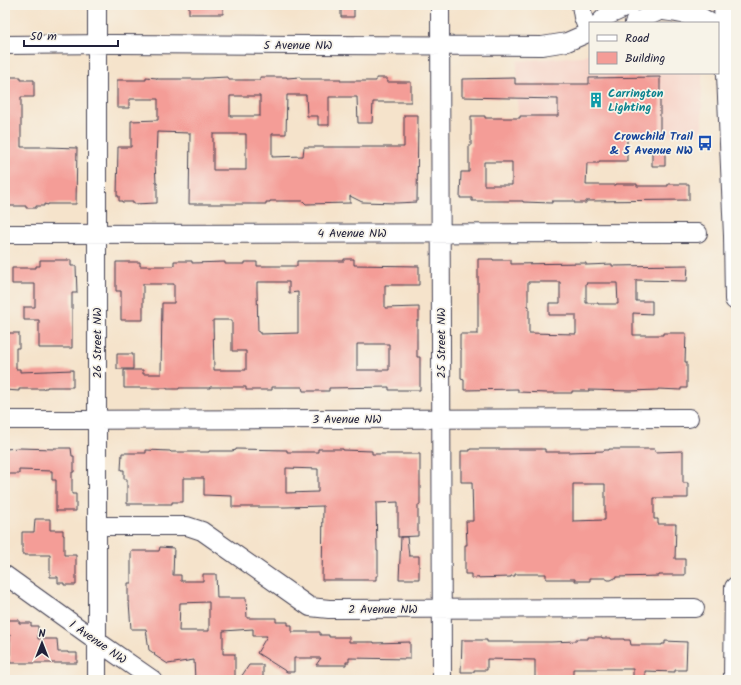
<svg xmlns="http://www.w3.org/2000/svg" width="741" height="685" font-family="Kalam,sans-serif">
  <rect width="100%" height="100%" fill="#f7f3e8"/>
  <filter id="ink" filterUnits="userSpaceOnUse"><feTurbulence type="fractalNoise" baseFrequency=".025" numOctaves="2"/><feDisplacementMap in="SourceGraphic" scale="8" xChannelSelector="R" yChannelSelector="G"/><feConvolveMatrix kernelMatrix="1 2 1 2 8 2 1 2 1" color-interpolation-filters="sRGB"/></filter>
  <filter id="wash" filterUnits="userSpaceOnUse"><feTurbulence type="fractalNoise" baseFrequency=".012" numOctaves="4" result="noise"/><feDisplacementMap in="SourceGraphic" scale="16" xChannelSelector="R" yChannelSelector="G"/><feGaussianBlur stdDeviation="0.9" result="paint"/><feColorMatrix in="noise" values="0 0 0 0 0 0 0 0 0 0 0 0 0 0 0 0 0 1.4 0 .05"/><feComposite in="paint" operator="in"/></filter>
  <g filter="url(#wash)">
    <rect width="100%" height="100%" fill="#f5e3cb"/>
    <path fill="#f7d1c6" d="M 590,53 L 590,73 L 702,73 L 702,135 L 518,137 L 517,61 L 582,56 Z"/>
    <g id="blocks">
      <path fill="#f49d97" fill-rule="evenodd" d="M 189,5 L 223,5 L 223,14 L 189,14 Z
        M 341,5 L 354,5 L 354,17 L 341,17 Z
        M 8,77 L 21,77 L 21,80 L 34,80 L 34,97 L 21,97 L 21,147 L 47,147 L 77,148 L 76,204 L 48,204 L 48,205 L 44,204 L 44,206 L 36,206 L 36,208 L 26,208 L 26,206 L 8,206 L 8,204 L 5,204 L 5,147 L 9,147 Z
        M 146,77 L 157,78 L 157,79 L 203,79 L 203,78 L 207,78 L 228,77 L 229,80 L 260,80 L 260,77 L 287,77 L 287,78 L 300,77 L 301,79 L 340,79 L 340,81 L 376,81 L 376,78 L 387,78 L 387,82 L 411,82 L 411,102 L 373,102 L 372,123 L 358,123 L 357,97 L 329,97 L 329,125 L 318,125 L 318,116 L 307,116 L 306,95 L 287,95 L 286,134 L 272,134 L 272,157 L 303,156 L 304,147 L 404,147 L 404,115 L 418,115 L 417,202 L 396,203 L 362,202 L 350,196 L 350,203 L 306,204 L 303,201 L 270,201 L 270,202 L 266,202 L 266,204 L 189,204 L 190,133 L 157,132 L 156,161 L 155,161 L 156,183 L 157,183 L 157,203 L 133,204 L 133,202 L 122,202 L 122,201 L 119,201 L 119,196 L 117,196 L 118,147 L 131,147 L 131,121 L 158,120 L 158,99 L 129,99 L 129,108 L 117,108 L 117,80 L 146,80 ZM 230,96 L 260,96 L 260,116 L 230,116 ZM 213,134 L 246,134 L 246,170 L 213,170 Z
        M 660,77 L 660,134 L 627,134 L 627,161 L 599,161 L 599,163 L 587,163 L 586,185 L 616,185 L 616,184 L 637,184 L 637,186 L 668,186 L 668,184 L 689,184 L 689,200 L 586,201 L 586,203 L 574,203 L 574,201 L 552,201 L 552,203 L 523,202 L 523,201 L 472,201 L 472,198 L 460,198 L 461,172 L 469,172 L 469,146 L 471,146 L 471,116 L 485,116 L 485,118 L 520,118 L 520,116 L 558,116 L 558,99 L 462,97 L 462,79 L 515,78 L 515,84 L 589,84 L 589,78 ZM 484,162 L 512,162 L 512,185 L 484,185 Z
        M 652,149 L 665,150 L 665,166 L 652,166 Z
        M 344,259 L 354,259 L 354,265 L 419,266 L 419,285 L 385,285 L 385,308 L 419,307 L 419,320 L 417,320 L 417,357 L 420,357 L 420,390 L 389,390 L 389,387 L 329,388 L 329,391 L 303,391 L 302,387 L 272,387 L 272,390 L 246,390 L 246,387 L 210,387 L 210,388 L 179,388 L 179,389 L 167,389 L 167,388 L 124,388 L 124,370 L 143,370 L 143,374 L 161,374 L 162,303 L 174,303 L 174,284 L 143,284 L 143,320 L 121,320 L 121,291 L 116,291 L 116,262 L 140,262 L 140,266 L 174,266 L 174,261 L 192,261 L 192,263 L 225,262 L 225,264 L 245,264 L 245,262 L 257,262 L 257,266 L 297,266 L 297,261 L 344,261 ZM 257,282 L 289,282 L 289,293 L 298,292 L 298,333 L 260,334 L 260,332 L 258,332 L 257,291 ZM 213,320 L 232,320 L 232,351 L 246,351 L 246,370 L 214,370 ZM 357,344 L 389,344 L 389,370 L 357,370 Z
        M 478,259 L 493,259 L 493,260 L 511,260 L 511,264 L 586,263 L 586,265 L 612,264 L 612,266 L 688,265 L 687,281 L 636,280 L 636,301 L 652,301 L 652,314 L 633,313 L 633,335 L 663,335 L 663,333 L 686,333 L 685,362 L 687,362 L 687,388 L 681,388 L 681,390 L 658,389 L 658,390 L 630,391 L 589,390 L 589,391 L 572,391 L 572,393 L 547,393 L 518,392 L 518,389 L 464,390 L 464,380 L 461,379 L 461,349 L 460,349 L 460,334 L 478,334 ZM 528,282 L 560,282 L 560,303 L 549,303 L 549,315 L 576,315 L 576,334 L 529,333 L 529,306 L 528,306 ZM 586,283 L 617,283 L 618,304 L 598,304 L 598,303 L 586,303 Z
        M 40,260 L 71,260 L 71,266 L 76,266 L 77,293 L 72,293 L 72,348 L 39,348 L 39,320 L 24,320 L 24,307 L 35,307 L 35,284 L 12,284 L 12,268 L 36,268 L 36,266 L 40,266 Z
        M 5,333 L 19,333 L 19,348 L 16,348 L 16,369 L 20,369 L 20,372 L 73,370 L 73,387 L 47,387 L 47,388 L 44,388 L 44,389 L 19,389 L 19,391 L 5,390 Z
        M 117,354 L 133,354 L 133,369 L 117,369 Z
        M 19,448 L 54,449 L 54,448 L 71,448 L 72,456 L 74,456 L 74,472 L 72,472 L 72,494 L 76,494 L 76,511 L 56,511 L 56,480 L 52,480 L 52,471 L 19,470 L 19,474 L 7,474 L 7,466 L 5,466 L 5,449 Z
        M 236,449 L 287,450 L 287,452 L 318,452 L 318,449 L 343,449 L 343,450 L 372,451 L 372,454 L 420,454 L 420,505 L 418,505 L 418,536 L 398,537 L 398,502 L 376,503 L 377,551 L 378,551 L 378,576 L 376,576 L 376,580 L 322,580 L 323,506 L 285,507 L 232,507 L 232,496 L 204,495 L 204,478 L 183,478 L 183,502 L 172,502 L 172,504 L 127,504 L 127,479 L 124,479 L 124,470 L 121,470 L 122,453 L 146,453 L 146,450 L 170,451 L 171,452 L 209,452 L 209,451 L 232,451 L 236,450 ZM 286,468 L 318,469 L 318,492 L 286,493 Z
        M 470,449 L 545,449 L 545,452 L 568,452 L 604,451 L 604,450 L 609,450 L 609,449 L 655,449 L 655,452 L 683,451 L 683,483 L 688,483 L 688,498 L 654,498 L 654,519 L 658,519 L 658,524 L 676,524 L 675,559 L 685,559 L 685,575 L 659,575 L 659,576 L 617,577 L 611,580 L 608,580 L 605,578 L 590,578 L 590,581 L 575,581 L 575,579 L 546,579 L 546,574 L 515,574 L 515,576 L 511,576 L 511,577 L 471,578 L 471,574 L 465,574 L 465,545 L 467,545 L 466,521 L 473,521 L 472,482 L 461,482 L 461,451 L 470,451 ZM 573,484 L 605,484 L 605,520 L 573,521 Z
        M 35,519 L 50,519 L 50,530 L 63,530 L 63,535 L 64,535 L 64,555 L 76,555 L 76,585 L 64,585 L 64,583 L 58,583 L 58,577 L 50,577 L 50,555 L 25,555 L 25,554 L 22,554 L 22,532 L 34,532 Z
        M 401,537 L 407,537 L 409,556 L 419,556 L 419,579 L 399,579 Z
        M 160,547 L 174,548 L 173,575 L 181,575 L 181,581 L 203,581 L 203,574 L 216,574 L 217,598 L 246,598 L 247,618 L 276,618 L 276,622 L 288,622 L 288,625 L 292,625 L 292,632 L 320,632 L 320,635 L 329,635 L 329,637 L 349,637 L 349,642 L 374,642 L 374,643 L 410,642 L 410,659 L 349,658 L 349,662 L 346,662 L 346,665 L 316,665 L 321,658 L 294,658 L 294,672 L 287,672 L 257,653 L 267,636 L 253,636 L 253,629 L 223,631 L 223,654 L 235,654 L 235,680 L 195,680 L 194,660 L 168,664 L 154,655 L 155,654 L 149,650 L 146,629 L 131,629 L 129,602 L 128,602 L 128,583 L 131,583 L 131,551 L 159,551 ZM 209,602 L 209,631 L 179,631 L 180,603 Z
        M 5,620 L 19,620 L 19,623 L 31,623 L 31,626 L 38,626 L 38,639 L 57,639 L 58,652 L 68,652 L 68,653 L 77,653 L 77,663 L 10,663 L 10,635 L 5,635 Z
        M 588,637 L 602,637 L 602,638 L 611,638 L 611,639 L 624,639 L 624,640 L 630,640 L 631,645 L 662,645 L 662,644 L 665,644 L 665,641 L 687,642 L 686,670 L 675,670 L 675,672 L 645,671 L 645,680 L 633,680 L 633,669 L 573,669 L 573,680 L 535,680 L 535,660 L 487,659 L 487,670 L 474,670 L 474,672 L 461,672 L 462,640 L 487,640 L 487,642 L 551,642 L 576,641 L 576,639 L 588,639 Z
        M 249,665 L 263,665 L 263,680 L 239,680 Z"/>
    </g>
  </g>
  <g filter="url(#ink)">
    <use href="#blocks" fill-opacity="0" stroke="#423f51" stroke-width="1"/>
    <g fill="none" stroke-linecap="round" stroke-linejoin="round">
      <g stroke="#423f51" stroke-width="20">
        <path id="minor" d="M 97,5 L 97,680
          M 440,5 L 442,680
          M 581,5 L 583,17 L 589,33
          M 599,23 L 605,17 L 631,5
          M 634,23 L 672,5
          M 5,45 L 111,44 L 542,46 L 567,42 L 590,32
          M 5,234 L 698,233
          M 5,420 L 689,418
          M 97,526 L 187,526 L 202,531 L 310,607 L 329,609 L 695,608
          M 5,575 L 97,641 L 153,680"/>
      </g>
      <g stroke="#423f51" stroke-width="24">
        <path id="highway" d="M 725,5 L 735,236 L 736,299
          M 664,9 C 680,11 693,13 707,23
          M 735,680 L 736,588"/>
      </g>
      <use href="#minor" stroke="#fff" stroke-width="18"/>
      <use href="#highway" stroke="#fff" stroke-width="22"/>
    </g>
  </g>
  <defs>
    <g id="building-bare" transform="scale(1.2)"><path d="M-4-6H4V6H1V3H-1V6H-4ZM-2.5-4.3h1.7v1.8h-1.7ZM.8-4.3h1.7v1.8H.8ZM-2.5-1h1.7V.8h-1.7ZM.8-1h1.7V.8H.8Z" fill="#0f9aa8" stroke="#f7f3e8" stroke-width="2.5" paint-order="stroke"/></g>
    <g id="bus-bare" transform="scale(1.2)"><path d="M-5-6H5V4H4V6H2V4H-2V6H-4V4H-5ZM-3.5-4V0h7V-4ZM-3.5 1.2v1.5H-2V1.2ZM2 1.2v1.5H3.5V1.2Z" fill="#1a4fb4" stroke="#f7f3e8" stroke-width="2.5" paint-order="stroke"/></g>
  </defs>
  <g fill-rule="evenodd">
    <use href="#building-bare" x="596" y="100"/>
    <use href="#bus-bare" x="705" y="143"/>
  </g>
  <g text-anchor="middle" stroke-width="3.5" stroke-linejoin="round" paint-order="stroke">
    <g font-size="12" fill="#22223b" stroke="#f7f3e8">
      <text x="298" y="49">5 Avenue NW</text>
      <text x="352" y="237">4 Avenue NW</text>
      <text transform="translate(97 343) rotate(-90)" y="4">26 Street NW</text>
      <text transform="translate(441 343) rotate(-90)" y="4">25 Street NW</text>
      <text x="347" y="423">3 Avenue NW</text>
      <text x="383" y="613">2 Avenue NW</text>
      <text transform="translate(98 642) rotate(35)" y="4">1 Avenue NW</text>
    </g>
    <g font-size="12" font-weight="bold" fill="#0d838f" stroke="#f7f3e8" text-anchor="start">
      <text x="608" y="97">Carrington<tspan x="608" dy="14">Lighting</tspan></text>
    </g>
    <g font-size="12" font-weight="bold" fill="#164399" stroke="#f7f3e8" text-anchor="end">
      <text x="693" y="140">Crowchild Trail<tspan x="693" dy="14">&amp; 5 Avenue NW</tspan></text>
    </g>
  </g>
  <rect width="741" height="685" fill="none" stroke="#f7f3e8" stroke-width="20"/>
  <rect x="589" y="22" width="130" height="52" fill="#f7f3e8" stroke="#a29fa3"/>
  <rect x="597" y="35" width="20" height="6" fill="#ffffff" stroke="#a29fa3"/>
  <text x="625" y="42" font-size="12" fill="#22223b">Road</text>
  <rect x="597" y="52" width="20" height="12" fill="#f49d97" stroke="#a29fa3"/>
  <text x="625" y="62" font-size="12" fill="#22223b">Building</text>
  <g transform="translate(42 643)" stroke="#f7f3e8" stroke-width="3" paint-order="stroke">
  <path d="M0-3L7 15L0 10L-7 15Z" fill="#22223b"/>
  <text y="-6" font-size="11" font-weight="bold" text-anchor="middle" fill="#22223b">N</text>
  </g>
  <path d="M24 40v6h94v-6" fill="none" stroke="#22223b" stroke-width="2"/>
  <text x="30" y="40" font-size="12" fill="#22223b" stroke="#f7f3e8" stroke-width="3" paint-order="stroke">50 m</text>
</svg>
